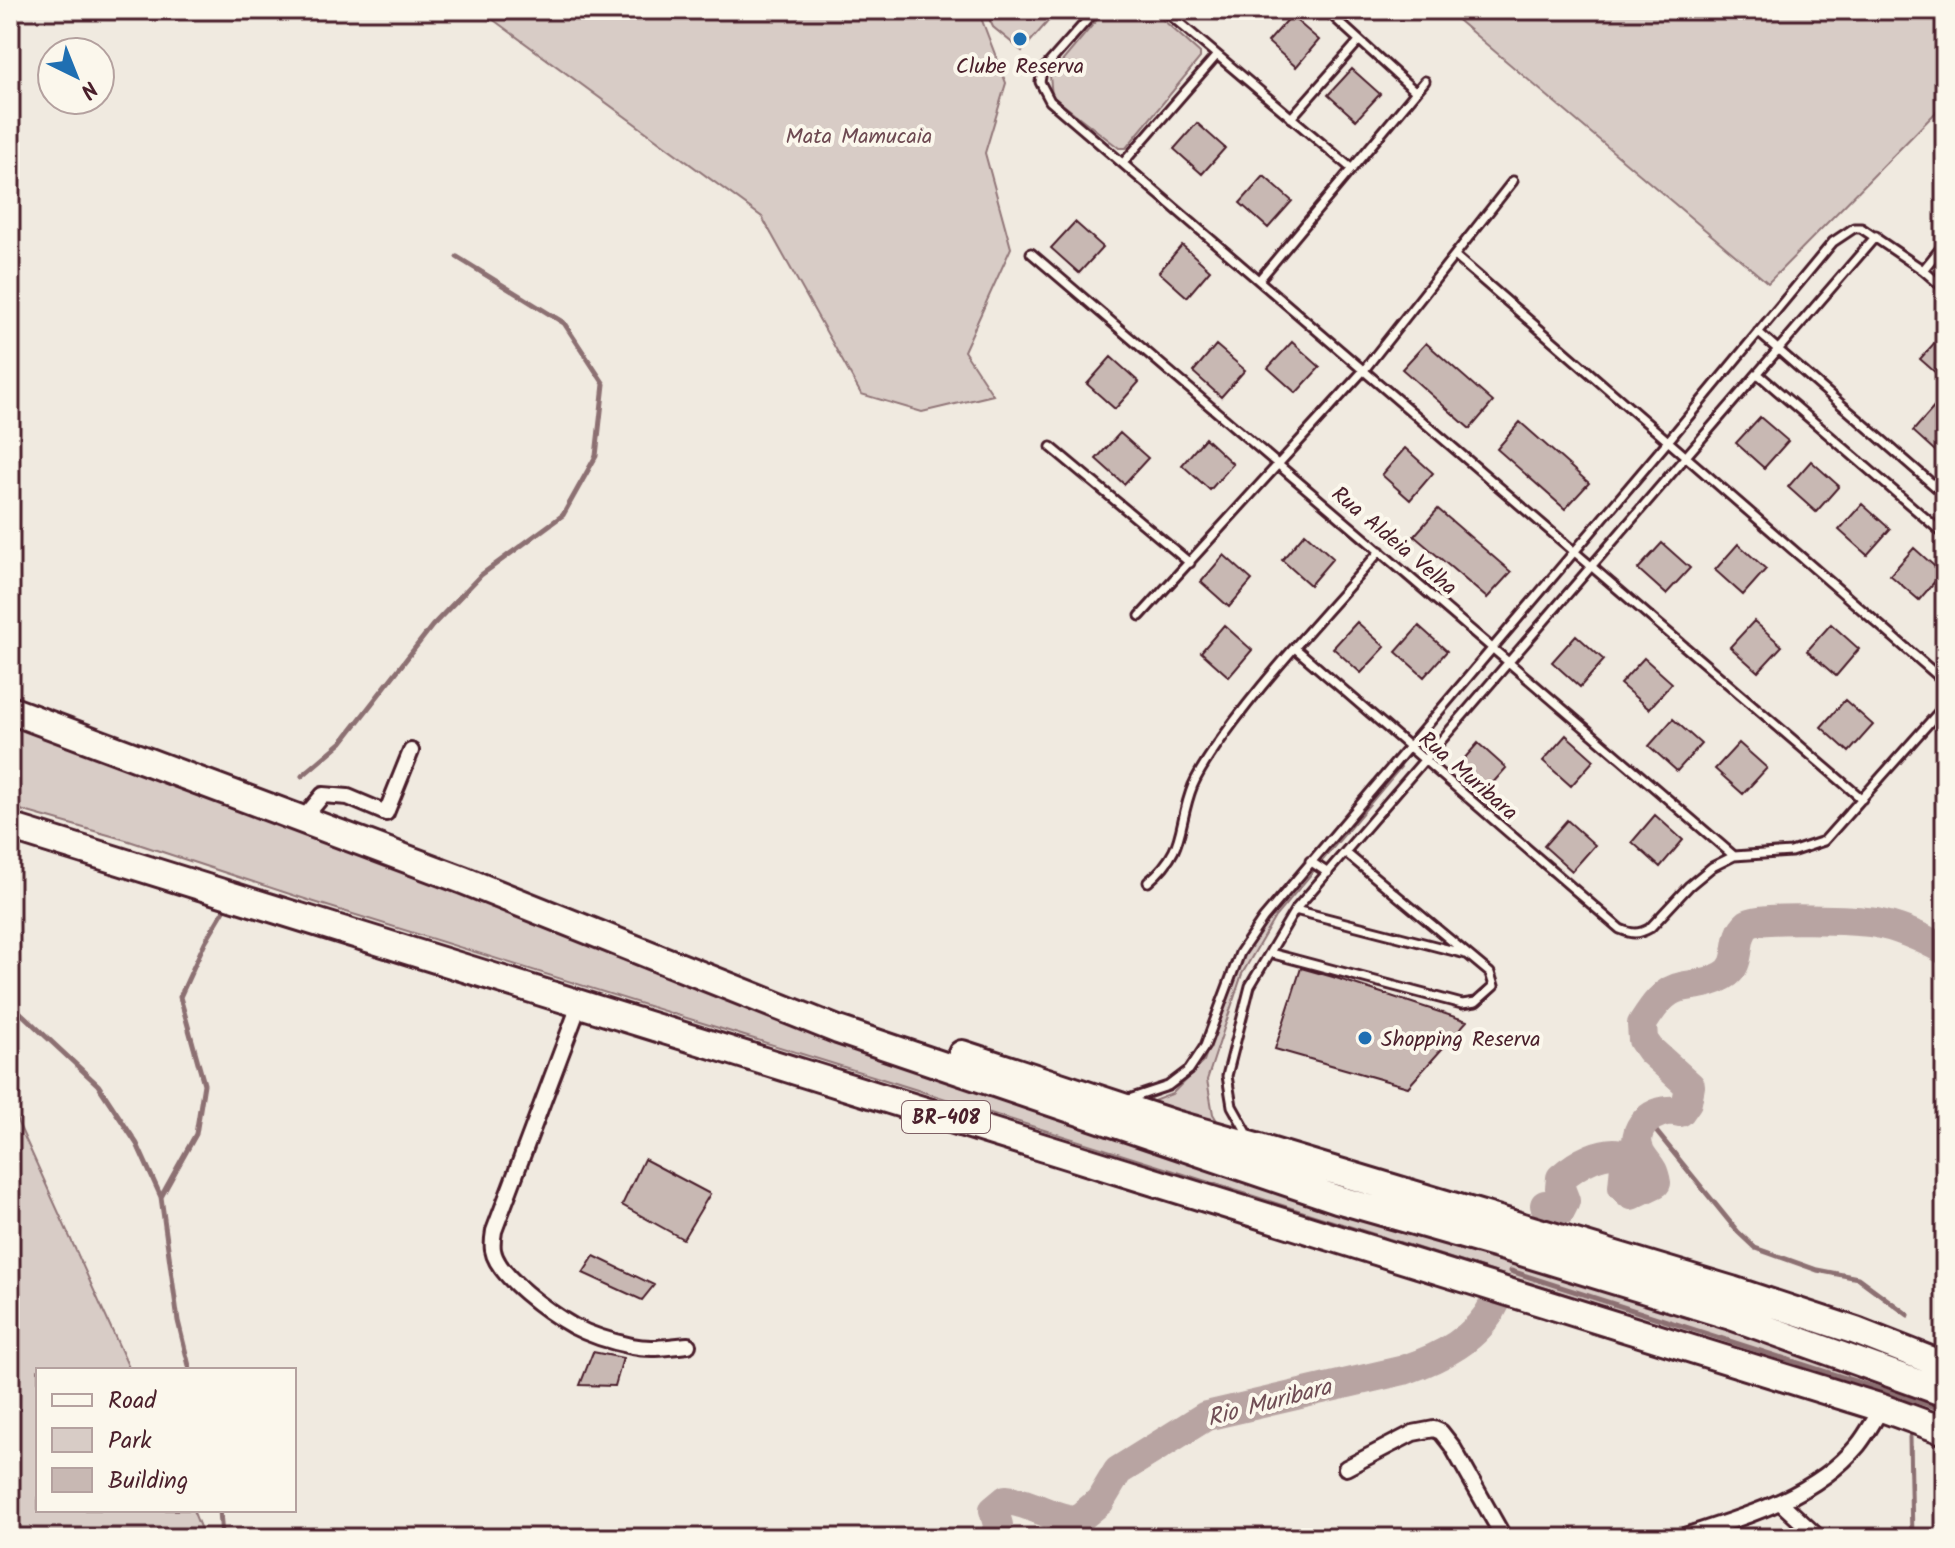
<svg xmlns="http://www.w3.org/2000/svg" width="1955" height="1548" font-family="Kalam,sans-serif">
  <rect width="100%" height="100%" fill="#f0eae0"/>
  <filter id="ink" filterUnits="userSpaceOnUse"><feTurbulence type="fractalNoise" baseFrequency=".0125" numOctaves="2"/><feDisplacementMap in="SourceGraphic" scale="16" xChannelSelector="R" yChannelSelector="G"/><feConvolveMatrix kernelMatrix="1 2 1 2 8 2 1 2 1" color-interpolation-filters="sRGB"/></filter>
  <g filter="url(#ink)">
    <path fill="#d8ccc6" stroke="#917678" stroke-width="2" d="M 480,10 L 978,10 L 1006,83 L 985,153 L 1011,248 L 964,351 L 993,395 L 922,412 L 861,394 L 762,217 Z
      M 985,10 L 1058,10 L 1022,51 L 993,27 Z
      M 1105,10 L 1152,10 L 1200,53 L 1200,58 L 1126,148 L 1119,148 L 1052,96 L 1050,76 Z
      M 1446,10 L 1945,10 L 1945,103 L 1768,283 Z
      M 10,723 L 351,847 L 848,1047 L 1115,1136 L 1609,1288 L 1945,1403 L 1945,1417 L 1701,1337 L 876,1077 L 311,901 L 126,840 L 10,807 Z
      M 1397,763 L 1401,767 L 1275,917 L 1242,974 L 1207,1080 L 1213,1114 L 1226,1136 L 1143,1105 L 1172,1094 L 1204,1061 L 1239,962 L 1258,929 Z
      M 10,1105 L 130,1370 L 38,1370 L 38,1510 L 193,1510 L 202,1532 L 201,1538 L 10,1538 Z"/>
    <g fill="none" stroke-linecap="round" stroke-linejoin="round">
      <path stroke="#8c6f72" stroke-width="5" d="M 302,776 L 342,742 L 432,626 L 481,575 L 563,515 L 596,456 L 604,384 L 564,323 L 457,257
        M 10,1003 L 98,1085 L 137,1144 L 161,1197 L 178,1321 L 190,1370
        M 1647,1120 L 1738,1232 L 1755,1248 L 1817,1270 L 1858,1278 L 1908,1315
        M 161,1197 L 196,1134 L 204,1084 L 180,997 L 205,942 L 224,910
        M 1511,1271 L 1945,1410
        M 1910,1437 L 1912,1538
        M 220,1510 L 222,1538"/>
      <path stroke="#b8a4a2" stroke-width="30" d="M 1545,1205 L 1560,1211 L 1565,1201 L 1560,1188 L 1561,1178 C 1576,1164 1605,1147 1626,1155 L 1623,1187 L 1631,1195 L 1656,1183 C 1653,1166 1649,1167 1641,1154 C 1627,1130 1654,1105 1680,1112 L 1687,1102 L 1690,1086 L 1650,1050 L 1643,1040 L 1642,1024 C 1651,1010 1663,990 1681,987 C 1696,984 1709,984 1723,976 C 1745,964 1731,938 1748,924 C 1757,916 1859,920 1876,923 C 1899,927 1925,939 1945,950
        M 995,1538 L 998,1525 L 994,1510 L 1006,1500 C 1032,1502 1051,1519 1077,1520 L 1100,1501 L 1118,1471 L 1206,1416 L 1404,1370 C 1442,1357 1477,1339 1495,1303"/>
    </g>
    <path fill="#c8b8b3" stroke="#4a1f2b" stroke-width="2" d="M 1291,16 L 1319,40 L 1296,67 L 1268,42 Z
      M 1352,69 L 1380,94 L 1356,120 L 1328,95 Z
      M 1197,123 L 1225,148 L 1202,174 L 1174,149 Z
      M 1264,176 L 1292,201 L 1268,228 L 1240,203 Z
      M 1075,222 L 1103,247 L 1079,273 L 1051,248 Z
      M 1182,245 L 1210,270 L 1187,297 L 1159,272 Z
      M 1945,331 L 1945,381 L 1920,359 Z
      M 1292,342 L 1320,367 L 1296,393 L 1268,368 Z
      M 1426,343 L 1493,402 L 1470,429 L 1402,369 Z
      M 1216,345 L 1245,370 L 1221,397 L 1193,372 Z
      M 1111,357 L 1139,382 L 1115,409 L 1087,384 Z
      M 1945,395 L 1945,460 L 1913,431 Z
      M 1760,417 L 1788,441 L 1764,468 L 1736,443 Z
      M 1520,422 L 1589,483 L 1565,509 L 1497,449 Z
      M 1120,433 L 1148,458 L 1124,484 L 1096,459 Z
      M 1205,438 L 1233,464 L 1210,490 L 1182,465 Z
      M 1405,448 L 1433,473 L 1410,500 L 1382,475 Z
      M 1811,461 L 1839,486 L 1816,512 L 1788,487 Z
      M 1862,504 L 1890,529 L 1867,555 L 1839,530 Z
      M 1438,509 L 1511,572 L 1487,598 L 1414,536 Z
      M 1305,533 L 1333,558 L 1310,585 L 1282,560 Z
      M 1662,543 L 1690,568 L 1666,594 L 1638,569 Z
      M 1738,544 L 1766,569 L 1743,595 L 1715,570 Z
      M 1914,548 L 1942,573 L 1919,600 L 1890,575 Z
      M 1224,555 L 1252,580 L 1229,607 L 1201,582 Z
      M 1754,621 L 1782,646 L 1758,672 L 1730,647 Z
      M 1357,622 L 1385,647 L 1361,673 L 1333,648 Z
      M 1831,624 L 1859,649 L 1836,676 L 1807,651 Z
      M 1224,625 L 1252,650 L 1229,677 L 1201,652 Z
      M 1419,626 L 1447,651 L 1424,677 L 1396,652 Z
      M 1576,635 L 1604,660 L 1580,687 L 1552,662 Z
      M 1644,658 L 1672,683 L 1649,709 L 1620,684 Z
      M 1845,700 L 1873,725 L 1849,752 L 1821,727 Z
      M 1673,719 L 1701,744 L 1677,771 L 1649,746 Z
      M 1566,735 L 1594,760 L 1571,786 L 1543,761 Z
      M 1478,743 L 1506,768 L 1483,794 L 1455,769 Z
      M 1739,743 L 1767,768 L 1743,794 L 1715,769 Z
      M 1655,815 L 1683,840 L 1660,867 L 1632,842 Z
      M 1567,820 L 1595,845 L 1572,871 L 1544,846 Z
      M 1301,968 L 1333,977 L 1467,1021 L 1408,1087 L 1275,1049 Z
      M 644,1159 L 710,1194 L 683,1239 L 622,1205 Z
      M 594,1256 L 654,1285 L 642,1300 L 583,1273 Z
      M 593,1352 L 623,1358 L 615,1386 L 580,1385 Z"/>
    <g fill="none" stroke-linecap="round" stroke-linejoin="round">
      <g stroke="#4a1f2b" stroke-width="13">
        <path id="lane" d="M 1096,10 L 1042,71 L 1040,82 L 1050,101 L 1862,799
          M 1164,10 L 1352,169
          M 1326,10 L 1416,92
          M 1291,118 L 1359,41
          M 1123,163 L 1217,55
          M 1031,253 C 1265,454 1501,654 1734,856
          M 1455,256 L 1945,682
          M 1923,270 L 1945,243
          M 1259,280 L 1425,81
          M 1758,332 L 1945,495
          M 1758,374 L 1945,535
          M 1051,447 L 1190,563
          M 1140,616 L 1364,370 L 1513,181
          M 1295,648 L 1620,929 C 1632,934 1638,935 1650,928 L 1689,886 L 1712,867 L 1734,856 L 1791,852 L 1824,841 L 1945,705
          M 1310,861 L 1328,873
          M 1148,882 C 1188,848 1176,827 1193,785 C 1200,769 1212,752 1222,738 C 1269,672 1327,612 1380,551
          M 1295,910 L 1466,954
          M 1270,953 L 1462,1004 L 1476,1002 L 1494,986 L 1490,973 L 1346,853
          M 1129,1099 L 1168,1086 L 1189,1070 L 1205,1046 L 1240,953 L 1263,919 L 1669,440 L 1833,242 L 1854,228 L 1861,228 L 1923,270 L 1945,289
          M 1250,1138 L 1232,1106 L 1227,1076 L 1250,986 L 1295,910 L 1876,236"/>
      </g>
      <g stroke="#4a1f2b" stroke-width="20">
        <path id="street" d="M 302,820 L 323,795 L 348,797 L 386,813 L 411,751
          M 580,1003 L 494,1231 C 493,1237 492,1244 493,1250 C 497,1276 550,1313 573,1326 C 590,1335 613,1342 632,1346 C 650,1350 669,1347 688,1345
          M 1346,1468 L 1413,1433 L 1434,1429 L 1441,1432 L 1452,1446 L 1504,1538
          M 1780,1502 L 1819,1538
          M 1678,1538 C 1741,1518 1814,1498 1858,1445 C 1867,1434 1874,1420 1882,1408"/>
      </g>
      <g stroke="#4a1f2b" stroke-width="32">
        <path id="highway" d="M 10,710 L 463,880 L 838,1030 L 1337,1199 L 1512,1249 L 1731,1316 L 1945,1393
          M 10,827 L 1882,1408 L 1945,1431
          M 962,1054 L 1178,1125 L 1256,1147 L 1732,1290 L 1856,1331 L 1945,1366"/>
      </g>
      <use href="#lane" stroke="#fbf7ec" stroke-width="7"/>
      <use href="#street" stroke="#fbf7ec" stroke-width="14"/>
      <use href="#highway" stroke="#fbf7ec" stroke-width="26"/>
    </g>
  </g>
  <g fill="#1f6fb2" stroke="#fbf7ec" stroke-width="3">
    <circle cx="1020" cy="39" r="8"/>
    <circle cx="1365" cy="1038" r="8"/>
  </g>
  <g text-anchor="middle" stroke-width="8" stroke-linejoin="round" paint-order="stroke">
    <rect fill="#fbf7ec" stroke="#7f6065" stroke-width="2" x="902" y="1101" width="88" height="32" rx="6"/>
    <g font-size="20" font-weight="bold" fill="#4a1f2b">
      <text x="946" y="1124">BR-408</text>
    </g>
    <g font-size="22" fill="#4a1f2b" stroke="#fbf7ec">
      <text x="1020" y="73">Clube Reserva</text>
      <text x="1381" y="1046" text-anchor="start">Shopping Reserva</text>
    </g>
    <g font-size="22" fill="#6e4a52" stroke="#fbf7ec">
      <text x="859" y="143">Mata Mamucaia</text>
    </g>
    <g font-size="22" fill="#4a1f2b" stroke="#fbf7ec">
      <text transform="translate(1395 540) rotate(40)" y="8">Rua Aldeia Velha</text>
      <text transform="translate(1469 775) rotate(41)" y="8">Rua Muribara</text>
    </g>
    <g font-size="24" font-style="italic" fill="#704e55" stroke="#fbf7ec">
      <text transform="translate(1269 1402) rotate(-15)" y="8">Rio Muribara</text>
    </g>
  </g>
  <rect width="1955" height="1548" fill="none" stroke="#fbf7ec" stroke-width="40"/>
  <rect x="20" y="20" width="1915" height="1508" fill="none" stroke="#4a1f2b" stroke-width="3" filter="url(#ink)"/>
  <rect x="36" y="1368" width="260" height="144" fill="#fbf7ec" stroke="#b4a19f" stroke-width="2"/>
  <rect x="52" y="1394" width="40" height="12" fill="#fbf7ec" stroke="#b4a19f" stroke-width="2"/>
  <text x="108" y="1408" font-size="24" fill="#4a1f2b">Road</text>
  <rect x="52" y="1428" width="40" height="24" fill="#d8ccc6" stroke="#b4a19f" stroke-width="2"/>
  <text x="108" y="1448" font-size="24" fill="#4a1f2b">Park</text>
  <rect x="52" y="1468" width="40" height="24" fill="#c8b8b3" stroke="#b4a19f" stroke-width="2"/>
  <text x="108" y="1488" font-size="24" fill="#4a1f2b">Building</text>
  <g transform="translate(76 76) rotate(137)"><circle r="38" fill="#fbf7ec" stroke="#b4a19f" stroke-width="2"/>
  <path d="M0-6L14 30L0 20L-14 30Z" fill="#1f6fb2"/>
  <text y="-12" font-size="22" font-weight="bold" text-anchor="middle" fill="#4a1f2b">N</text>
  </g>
</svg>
